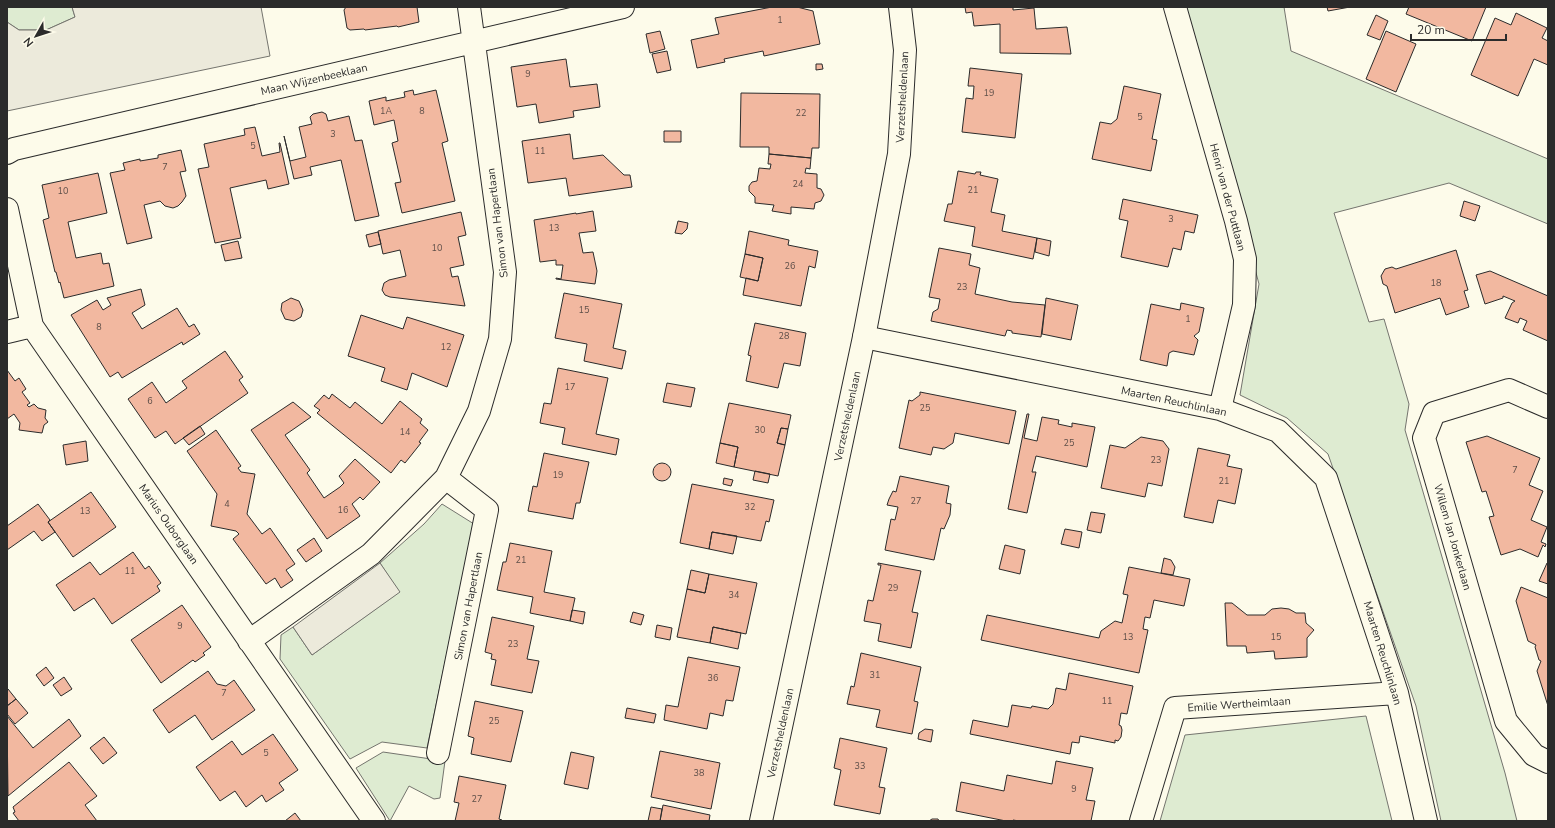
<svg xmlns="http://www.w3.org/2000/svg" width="1555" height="828" font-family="'Nunito Sans',sans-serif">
  <rect width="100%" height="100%" fill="#fdfbea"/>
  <path fill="#deebd1" stroke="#74746e" d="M 7,7 L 72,7 L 75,17 L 46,30 L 19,30 L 7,22 Z
    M 1185,7 L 1284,7 L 1291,51 L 1548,159 L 1548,224 L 1449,183 L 1334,213 L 1369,322 L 1384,319 L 1409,404 L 1405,430 L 1505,773 L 1517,821 L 1441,821 L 1416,706 L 1328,454 L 1287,418 L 1240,395 L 1259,284 Z
    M 442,504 L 474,524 L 427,748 L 382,742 L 350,759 L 280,659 L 281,635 L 293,627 L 312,655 L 399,592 L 380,563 L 424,524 Z
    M 1366,716 L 1392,821 L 1160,821 L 1185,735 Z
    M 383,752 L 445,761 L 440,798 L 434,799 L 409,786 L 390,821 L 356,768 Z"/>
  <path fill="#eceadb" stroke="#74746e" d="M 72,7 L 261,7 L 270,56 L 7,111 L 7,22 L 19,30 L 46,30 L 75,17 Z
    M 380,563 L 400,592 L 312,655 L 293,627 Z"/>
  <path fill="#f2b8a0" stroke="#2b2b2b" d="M 346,7 L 417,7 L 419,22 L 398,27 L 397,26 L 365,30 L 364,29 L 350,30 L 347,28 L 344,10 Z
    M 772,7 L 797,7 L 813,11 L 820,44 L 764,56 L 763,51 L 724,59 L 725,62 L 697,68 L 691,40 L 719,34 L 715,18 Z
    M 965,7 L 1013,7 L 1013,10 L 1034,8 L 1036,29 L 1067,27 L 1071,54 L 1000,53 L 1000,24 L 974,26 L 972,12 L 966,13 Z
    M 1327,7 L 1350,7 L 1328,11 Z
    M 1409,7 L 1486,7 L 1472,41 L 1406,14 Z
    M 1516,13 L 1547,28 L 1542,38 L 1548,41 L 1548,65 L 1534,59 L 1518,96 L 1471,75 L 1495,18 L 1511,25 Z
    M 1376,15 L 1388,21 L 1380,40 L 1367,35 Z
    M 660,31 L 665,49 L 650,53 L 646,34 Z
    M 1386,31 L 1416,44 L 1396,92 L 1366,79 Z
    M 667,51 L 671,70 L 657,73 L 652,54 Z
    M 566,59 L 570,87 L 597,84 L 600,107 L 573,111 L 574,117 L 539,123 L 536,104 L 517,107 L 511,67 Z
    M 816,64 L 822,64 L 823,69 L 816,70 Z
    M 970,68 L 1022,74 L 1015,138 L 962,132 L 966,98 L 973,99 L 974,86 L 968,86 Z
    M 1124,86 L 1161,94 L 1152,139 L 1157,140 L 1151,171 L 1092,159 L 1100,122 L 1111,124 L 1117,119 Z
    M 413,90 L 414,95 L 436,90 L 448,141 L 442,143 L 455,201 L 402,213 L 395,183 L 401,182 L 392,143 L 398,141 L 394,120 L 374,125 L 369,101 L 386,97 L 386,101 L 405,97 L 404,92 Z
    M 741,93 L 820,94 L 819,148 L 812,148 L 811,158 L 769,154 L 769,147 L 740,147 Z
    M 322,112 L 326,114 L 328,121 L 349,116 L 355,141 L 362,140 L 379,216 L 355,221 L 341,160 L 310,167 L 312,175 L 294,179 L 284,136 L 290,161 L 306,157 L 299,127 L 312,124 L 310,117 L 313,114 Z
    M 255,127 L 262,156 L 280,152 L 279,143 L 280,143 L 289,184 L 268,189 L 266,180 L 230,188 L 241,238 L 215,243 L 198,169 L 209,167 L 204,144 L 245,135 L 244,129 Z
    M 664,131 L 681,131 L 681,142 L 664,142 Z
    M 570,134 L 573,159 L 603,155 L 624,175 L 630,175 L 632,187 L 569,196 L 566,178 L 528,183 L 522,141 Z
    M 181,150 L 186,171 L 180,172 L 186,196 L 182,202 L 178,206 L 173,208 L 165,206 L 160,201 L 144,205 L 152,238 L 127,244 L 110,173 L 125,170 L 123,163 L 140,159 L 140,161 L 158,158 L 158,155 Z
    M 769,154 L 811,158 L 810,169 L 806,168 L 805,173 L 817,174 L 817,188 L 821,189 L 824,195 L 821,201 L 815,203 L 814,209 L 791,207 L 791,214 L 772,211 L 774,205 L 755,203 L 755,197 L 749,191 L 749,186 L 752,182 L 757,181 L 759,168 L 770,169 L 771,164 L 768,164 Z
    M 958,171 L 975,174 L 976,172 L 981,172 L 980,175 L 998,179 L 991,212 L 1005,215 L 1002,231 L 1037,238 L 1033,259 L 972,246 L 975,227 L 944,221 L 948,204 L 952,204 Z
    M 98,173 L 107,213 L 68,222 L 76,258 L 101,253 L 103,264 L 109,263 L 114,286 L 64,298 L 60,282 L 59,283 L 56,272 L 55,272 L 43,220 L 49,218 L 42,185 Z
    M 1123,199 L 1198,215 L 1194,233 L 1185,231 L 1181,250 L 1173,248 L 1168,267 L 1121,257 L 1128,221 L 1119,219 Z
    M 1464,201 L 1480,206 L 1475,221 L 1460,216 Z
    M 593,211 L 596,231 L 579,233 L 583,253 L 593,252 L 597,271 L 595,284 L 556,279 L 556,278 L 561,279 L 563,265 L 556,265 L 556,260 L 540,262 L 534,220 L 576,213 L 576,214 Z
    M 461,212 L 466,235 L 458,237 L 464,265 L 450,268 L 452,277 L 458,276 L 465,306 L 390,297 L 385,295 L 382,290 L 384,283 L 389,280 L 406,276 L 400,250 L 383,254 L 378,231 Z
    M 678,221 L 688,223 L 687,229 L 682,234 L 675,233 Z
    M 749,231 L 789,240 L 788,245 L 818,251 L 815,268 L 809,266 L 801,306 L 743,295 L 746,278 L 758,281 L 763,258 L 745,254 Z
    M 378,232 L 381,244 L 369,247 L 366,235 Z
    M 1037,238 L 1051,241 L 1049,256 L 1035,252 Z
    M 238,241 L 242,258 L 225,261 L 221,245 Z
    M 939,248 L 971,254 L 969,265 L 980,268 L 975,294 L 1012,302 L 1045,305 L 1041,337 L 1012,333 L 1012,331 L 1007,330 L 1005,336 L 931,321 L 933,312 L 938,309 L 940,299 L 929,297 Z
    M 1456,250 L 1468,290 L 1464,291 L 1469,307 L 1446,315 L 1440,298 L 1395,313 L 1387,286 L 1383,284 L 1381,276 L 1385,269 L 1392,267 L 1396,269 Z
    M 745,254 L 763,258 L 758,281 L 740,277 Z
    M 1490,271 L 1548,296 L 1548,341 L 1523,330 L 1527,321 L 1520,318 L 1518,323 L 1505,318 L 1512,303 L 1515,301 L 1503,296 L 1503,298 L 1485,304 L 1476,275 Z
    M 141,289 L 145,305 L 132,313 L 142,329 L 177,308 L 189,327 L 194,324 L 200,334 L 183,345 L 182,342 L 122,378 L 118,372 L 110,377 L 71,315 L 97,300 L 103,310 L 111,305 L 107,298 Z
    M 564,293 L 622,304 L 613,348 L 626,351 L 622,369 L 584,361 L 587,344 L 555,338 Z
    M 291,298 L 299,301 L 303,310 L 301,317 L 294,321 L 285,319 L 281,310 L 282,303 Z
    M 1046,298 L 1078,305 L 1071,340 L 1042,334 Z
    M 1181,303 L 1204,308 L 1199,332 L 1194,336 L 1198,340 L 1194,355 L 1173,351 L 1169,353 L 1167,366 L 1140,360 L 1151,304 L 1180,310 Z
    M 361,315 L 403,329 L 407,317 L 464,335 L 447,387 L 412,373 L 407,390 L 381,381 L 385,368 L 348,356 Z
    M 755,323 L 806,333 L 800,366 L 784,363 L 778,388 L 746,381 L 751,356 L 748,355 Z
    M 225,351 L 243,377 L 239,380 L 248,393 L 175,444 L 166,431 L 155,438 L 128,399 L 152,382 L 166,403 L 187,388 L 182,381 Z
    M 558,368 L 608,378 L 596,434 L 619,439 L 616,455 L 562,444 L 565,428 L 540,423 L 544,403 L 551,404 Z
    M 7,370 L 15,381 L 19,378 L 26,389 L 22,392 L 30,403 L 27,405 L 29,407 L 34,404 L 38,408 L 46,410 L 45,418 L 48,422 L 44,425 L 42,433 L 19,430 L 20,423 L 14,414 L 7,419 Z
    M 667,383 L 695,388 L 691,407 L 663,402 Z
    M 920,392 L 1016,411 L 1009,444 L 955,433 L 953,443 L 944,449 L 933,447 L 931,455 L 899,448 L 909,400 L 912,401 L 920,395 Z
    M 332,394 L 350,408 L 355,402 L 382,424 L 400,401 L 422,419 L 420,423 L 428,430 L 419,442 L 421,443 L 405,463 L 401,460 L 391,473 L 317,413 L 320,410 L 314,406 L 324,395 L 329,399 Z
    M 293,402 L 311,417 L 285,435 L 310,470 L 307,473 L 324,498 L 340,487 L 344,483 L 339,476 L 355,459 L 380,482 L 363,500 L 360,497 L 352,504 L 360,516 L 327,539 L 251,430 Z
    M 729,403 L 791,415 L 788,429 L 781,428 L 777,443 L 785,445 L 778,476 L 734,467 L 738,447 L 720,443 Z
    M 1027,414 L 1029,414 L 1024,438 L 1037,441 L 1042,417 L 1059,420 L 1058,424 L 1072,427 L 1072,423 L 1095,427 L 1087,467 L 1036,456 L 1032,472 L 1036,472 L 1027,513 L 1008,509 Z
    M 200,426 L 205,434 L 189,445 L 183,438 Z
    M 781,428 L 788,429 L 785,445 L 777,443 Z
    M 216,430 L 241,466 L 238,468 L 241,472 L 255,474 L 247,514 L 262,534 L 270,528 L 295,564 L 286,570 L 293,580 L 281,588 L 275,578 L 266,584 L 233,539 L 239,534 L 236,531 L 211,526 L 217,494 L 187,451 Z
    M 1487,436 L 1540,458 L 1529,485 L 1543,491 L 1531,520 L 1547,527 L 1541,542 L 1546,544 L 1545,547 L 1543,545 L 1538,557 L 1520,549 L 1501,555 L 1489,517 L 1494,516 L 1486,491 L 1482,492 L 1466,442 Z
    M 1141,437 L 1163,441 L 1169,449 L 1162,486 L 1148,483 L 1145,497 L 1101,488 L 1110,445 L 1125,448 Z
    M 86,441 L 88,461 L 66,465 L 63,445 Z
    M 720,443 L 738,447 L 734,467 L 716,463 Z
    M 1198,448 L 1230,455 L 1227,466 L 1242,469 L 1235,504 L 1218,500 L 1213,523 L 1184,517 Z
    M 544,453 L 589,462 L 580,503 L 576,503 L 573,519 L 528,511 L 533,486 L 537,487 Z
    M653 472a9 9 0 1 1 18 0a9 9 0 1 1-18 0Z
    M 755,471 L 770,474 L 768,483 L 753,480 Z
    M 900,476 L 949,486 L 946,503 L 951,504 L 950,515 L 944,529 L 941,528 L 934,560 L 885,550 L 891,519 L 895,520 L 898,507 L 887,505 L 889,499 L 893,491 L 896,492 Z
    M 724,478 L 733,480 L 731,486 L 723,484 Z
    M 692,484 L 774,500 L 769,522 L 766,521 L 761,541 L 712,532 L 709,549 L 680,543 Z
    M 91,492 L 116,527 L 73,557 L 48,522 Z
    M 38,504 L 50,520 L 48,522 L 55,532 L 42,541 L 34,531 L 7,550 L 7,526 Z
    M 1091,512 L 1105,514 L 1101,533 L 1087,530 Z
    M 1065,529 L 1082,532 L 1079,548 L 1061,544 Z
    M 712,532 L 737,536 L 733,554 L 709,549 Z
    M 314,538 L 322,551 L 306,562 L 297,550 Z
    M 510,543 L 552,551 L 544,592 L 575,598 L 570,621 L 530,613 L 533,597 L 497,590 L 503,562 L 506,562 Z
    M 1005,545 L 1025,550 L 1020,574 L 999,569 Z
    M 133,552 L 145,569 L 149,566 L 161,583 L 157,586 L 160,591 L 112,624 L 94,598 L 74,611 L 56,585 L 90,562 L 100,575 Z
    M 1164,558 L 1171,560 L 1175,567 L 1173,575 L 1161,573 Z
    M 878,563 L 921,571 L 912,612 L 918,613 L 911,648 L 878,641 L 881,624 L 864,621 L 868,600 L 873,601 L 881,565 L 878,565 Z
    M 1547,563 L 1548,563 L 1548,584 L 1539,581 Z
    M 1129,567 L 1190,579 L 1184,606 L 1154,600 L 1150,618 L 1145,617 L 1143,629 L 1148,630 L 1139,673 L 981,640 L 987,615 L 1099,638 L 1101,631 L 1115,621 L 1122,623 L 1128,595 L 1123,594 Z
    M 691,570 L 709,574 L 705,593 L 687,589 Z
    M 709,574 L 757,583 L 746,634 L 713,627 L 710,643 L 677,637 L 687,589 L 705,593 Z
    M 1521,587 L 1548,598 L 1548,706 L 1537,671 L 1541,661 L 1539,660 L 1535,647 L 1536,645 L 1528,641 L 1516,601 Z
    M 1225,603 L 1232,603 L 1247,615 L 1265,615 L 1272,609 L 1281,608 L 1289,609 L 1296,613 L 1305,613 L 1306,623 L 1314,630 L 1307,638 L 1307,657 L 1275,659 L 1274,651 L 1247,653 L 1246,646 L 1227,646 Z
    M 182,605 L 211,647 L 203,653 L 205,655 L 195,662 L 193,660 L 161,683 L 131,640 Z
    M 572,610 L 585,612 L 583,624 L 570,621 Z
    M 633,612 L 644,615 L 641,625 L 630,622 Z
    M 492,617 L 534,626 L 527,659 L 539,661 L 532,693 L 491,685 L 496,660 L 491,659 L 492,654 L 485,652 Z
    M 657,625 L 672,628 L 670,640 L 655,637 Z
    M 713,627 L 741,633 L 738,649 L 710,643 Z
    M 861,653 L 921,667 L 914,701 L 918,702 L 912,734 L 876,727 L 880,710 L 847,704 L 851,686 L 854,687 Z
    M 688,657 L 740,667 L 733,701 L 726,700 L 723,716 L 710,713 L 707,729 L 664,720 L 666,705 L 678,707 Z
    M 46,667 L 54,678 L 44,686 L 36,675 Z
    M 208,671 L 217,684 L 226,686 L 234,680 L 255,710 L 212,740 L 195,715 L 169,733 L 153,710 Z
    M 1069,673 L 1133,686 L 1127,714 L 1121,713 L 1119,725 L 1121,726 L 1122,730 L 1121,737 L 1118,741 L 1115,740 L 1115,743 L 1080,736 L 1079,743 L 1072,742 L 1070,754 L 970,734 L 973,720 L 1008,727 L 1012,705 L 1031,708 L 1032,706 L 1048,709 L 1053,704 L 1056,688 L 1066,690 Z
    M 64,677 L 72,689 L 61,696 L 53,685 Z
    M 8,689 L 16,699 L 7,706 L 7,690 Z
    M 16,699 L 28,713 L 15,724 L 7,714 L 7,706 Z
    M 475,701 L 523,711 L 511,762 L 471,754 L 474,738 L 468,736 Z
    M 627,708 L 656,714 L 654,723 L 625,718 Z
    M 7,716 L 33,748 L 69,719 L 81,736 L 8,796 Z
    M 925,729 L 933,730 L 931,742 L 918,739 L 919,733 Z
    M 273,734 L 298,770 L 279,783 L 284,790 L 266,802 L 262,795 L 246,807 L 235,791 L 220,801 L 196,767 L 232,741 L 242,755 Z
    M 104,737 L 117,753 L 103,764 L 90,748 Z
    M 840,738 L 887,748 L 879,787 L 885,788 L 880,814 L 834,805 L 841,770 L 834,768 Z
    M 660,751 L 720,763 L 711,809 L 651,797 Z
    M 571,752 L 594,757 L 588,789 L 564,784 Z
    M 1056,761 L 1093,768 L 1086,800 L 1095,801 L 1091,821 L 1019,821 L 1013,820 L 1013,821 L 1006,821 L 956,811 L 961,782 L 1004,791 L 1007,775 L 1052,784 Z
    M 69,762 L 97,796 L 85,805 L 97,821 L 19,821 L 13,813 L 15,812 L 13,807 Z
    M 459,776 L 506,785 L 499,819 L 502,820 L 501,821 L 455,821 L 459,803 L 454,802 Z
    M 663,805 L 710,815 L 709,821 L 660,821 Z
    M 651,807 L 662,809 L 660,821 L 648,821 Z
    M 295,813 L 301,821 L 285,821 Z
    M 932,819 L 938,819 L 939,821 L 929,821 Z"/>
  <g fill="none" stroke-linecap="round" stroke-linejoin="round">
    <g stroke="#2b2b2b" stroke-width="24">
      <path id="minor" d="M 1175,7 L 1236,221 L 1245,259 L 1244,305 L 1220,409
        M 7,153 L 14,149 L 623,7
        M 7,209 L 32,326 L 374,821
        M 7,332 L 32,326
        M 864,337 L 1220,409 L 1278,431 L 1326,478 L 1397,693 L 1426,821
        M 1548,407 L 1509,390 L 1434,413 L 1424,438 L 1506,721 L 1534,755 L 1548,762
        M 249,641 L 371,554 L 446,478 L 479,411 L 500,339 L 505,272 L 469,7
        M 438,753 L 487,510 L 446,478
        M 1141,821 L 1175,708 L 1397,693"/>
    </g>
    <g stroke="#2b2b2b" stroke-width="24">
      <path id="tertiary" d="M 761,821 L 864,337 L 899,154 L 905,50 L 900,7"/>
    </g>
    <use href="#minor" stroke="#fdfbea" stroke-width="22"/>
    <use href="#tertiary" stroke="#fdfbea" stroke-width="22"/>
  </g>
  <g text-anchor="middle" stroke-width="3" stroke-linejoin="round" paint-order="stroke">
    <g font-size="9" fill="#5d4e48">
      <text x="780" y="23">1</text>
      <text x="528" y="77">9</text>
      <text x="989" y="96">19</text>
      <text x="386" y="114">1A</text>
      <text x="422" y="114">8</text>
      <text x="801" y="116">22</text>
      <text x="1140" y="120">5</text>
      <text x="333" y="137">3</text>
      <text x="253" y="149">5</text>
      <text x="540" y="154">11</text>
      <text x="165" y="170">7</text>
      <text x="798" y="187">24</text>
      <text x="973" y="193">21</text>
      <text x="63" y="194">10</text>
      <text x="1171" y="222">3</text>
      <text x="554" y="231">13</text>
      <text x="437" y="251">10</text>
      <text x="790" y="269">26</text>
      <text x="1436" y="286">18</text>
      <text x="962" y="290">23</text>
      <text x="584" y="313">15</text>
      <text x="1188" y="322">1</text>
      <text x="99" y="330">8</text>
      <text x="784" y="339">28</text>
      <text x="446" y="350">12</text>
      <text x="570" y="390">17</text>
      <text x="150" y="404">6</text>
      <text x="925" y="411">25</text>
      <text x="760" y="433">30</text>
      <text x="405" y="435">14</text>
      <text x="1069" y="446">25</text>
      <text x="1156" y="463">23</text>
      <text x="1515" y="473">7</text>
      <text x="558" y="478">19</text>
      <text x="1224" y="484">21</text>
      <text x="916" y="504">27</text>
      <text x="227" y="507">4</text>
      <text x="750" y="510">32</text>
      <text x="343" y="513">16</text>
      <text x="85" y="514">13</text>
      <text x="521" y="563">21</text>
      <text x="130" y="574">11</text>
      <text x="893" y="591">29</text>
      <text x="734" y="598">34</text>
      <text x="180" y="629">9</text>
      <text x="1128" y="640">13</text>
      <text x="1276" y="640">15</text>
      <text x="513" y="647">23</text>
      <text x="875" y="678">31</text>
      <text x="713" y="681">36</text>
      <text x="224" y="696">7</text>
      <text x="1107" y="704">11</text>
      <text x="494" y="724">25</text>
      <text x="266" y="756">5</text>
      <text x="860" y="769">33</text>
      <text x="699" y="776">38</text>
      <text x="1074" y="792">9</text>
      <text x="477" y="802">27</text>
    </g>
    <g font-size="11" fill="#2b2b2b" stroke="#fdfbea">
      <text transform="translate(314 79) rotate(-13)" y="4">Maan Wijzenbeeklaan</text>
      <text transform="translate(902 97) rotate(-87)" y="4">Verzetsheldenlaan</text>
      <text transform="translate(1228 197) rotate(75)" y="4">Henri van der Puttlaan</text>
      <text transform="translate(497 223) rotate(-97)" y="4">Simon van Hapertlaan</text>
      <text transform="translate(1174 401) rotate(12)" y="4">Maarten Reuchlinlaan</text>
      <text transform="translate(847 416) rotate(-78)" y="4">Verzetsheldenlaan</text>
      <text transform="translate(169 524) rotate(55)" y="4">Marius Ouborglaan</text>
      <text transform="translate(1453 537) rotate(74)" y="4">Willem Jan Jonkerlaan</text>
      <text transform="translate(468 606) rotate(-79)" y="4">Simon van Hapertlaan</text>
      <text transform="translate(1383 653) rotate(73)" y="4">Maarten Reuchlinlaan</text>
      <text transform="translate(1239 704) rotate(-4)" y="4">Emilie Wertheimlaan</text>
      <text transform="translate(780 733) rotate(-78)" y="4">Verzetsheldenlaan</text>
    </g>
  </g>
  <rect width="1555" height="828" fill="none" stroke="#2b2b2b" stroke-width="16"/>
  <g transform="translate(36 36) rotate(231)" stroke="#fdfbea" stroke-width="3" paint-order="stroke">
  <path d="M0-3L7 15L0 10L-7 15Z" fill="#2b2b2b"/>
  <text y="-6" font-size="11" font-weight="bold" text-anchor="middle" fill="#2b2b2b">N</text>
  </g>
  <path d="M1411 34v6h95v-6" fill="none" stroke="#2b2b2b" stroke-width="2"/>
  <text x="1417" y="34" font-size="12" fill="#2b2b2b" stroke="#fdfbea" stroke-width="3" paint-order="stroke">20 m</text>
</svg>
